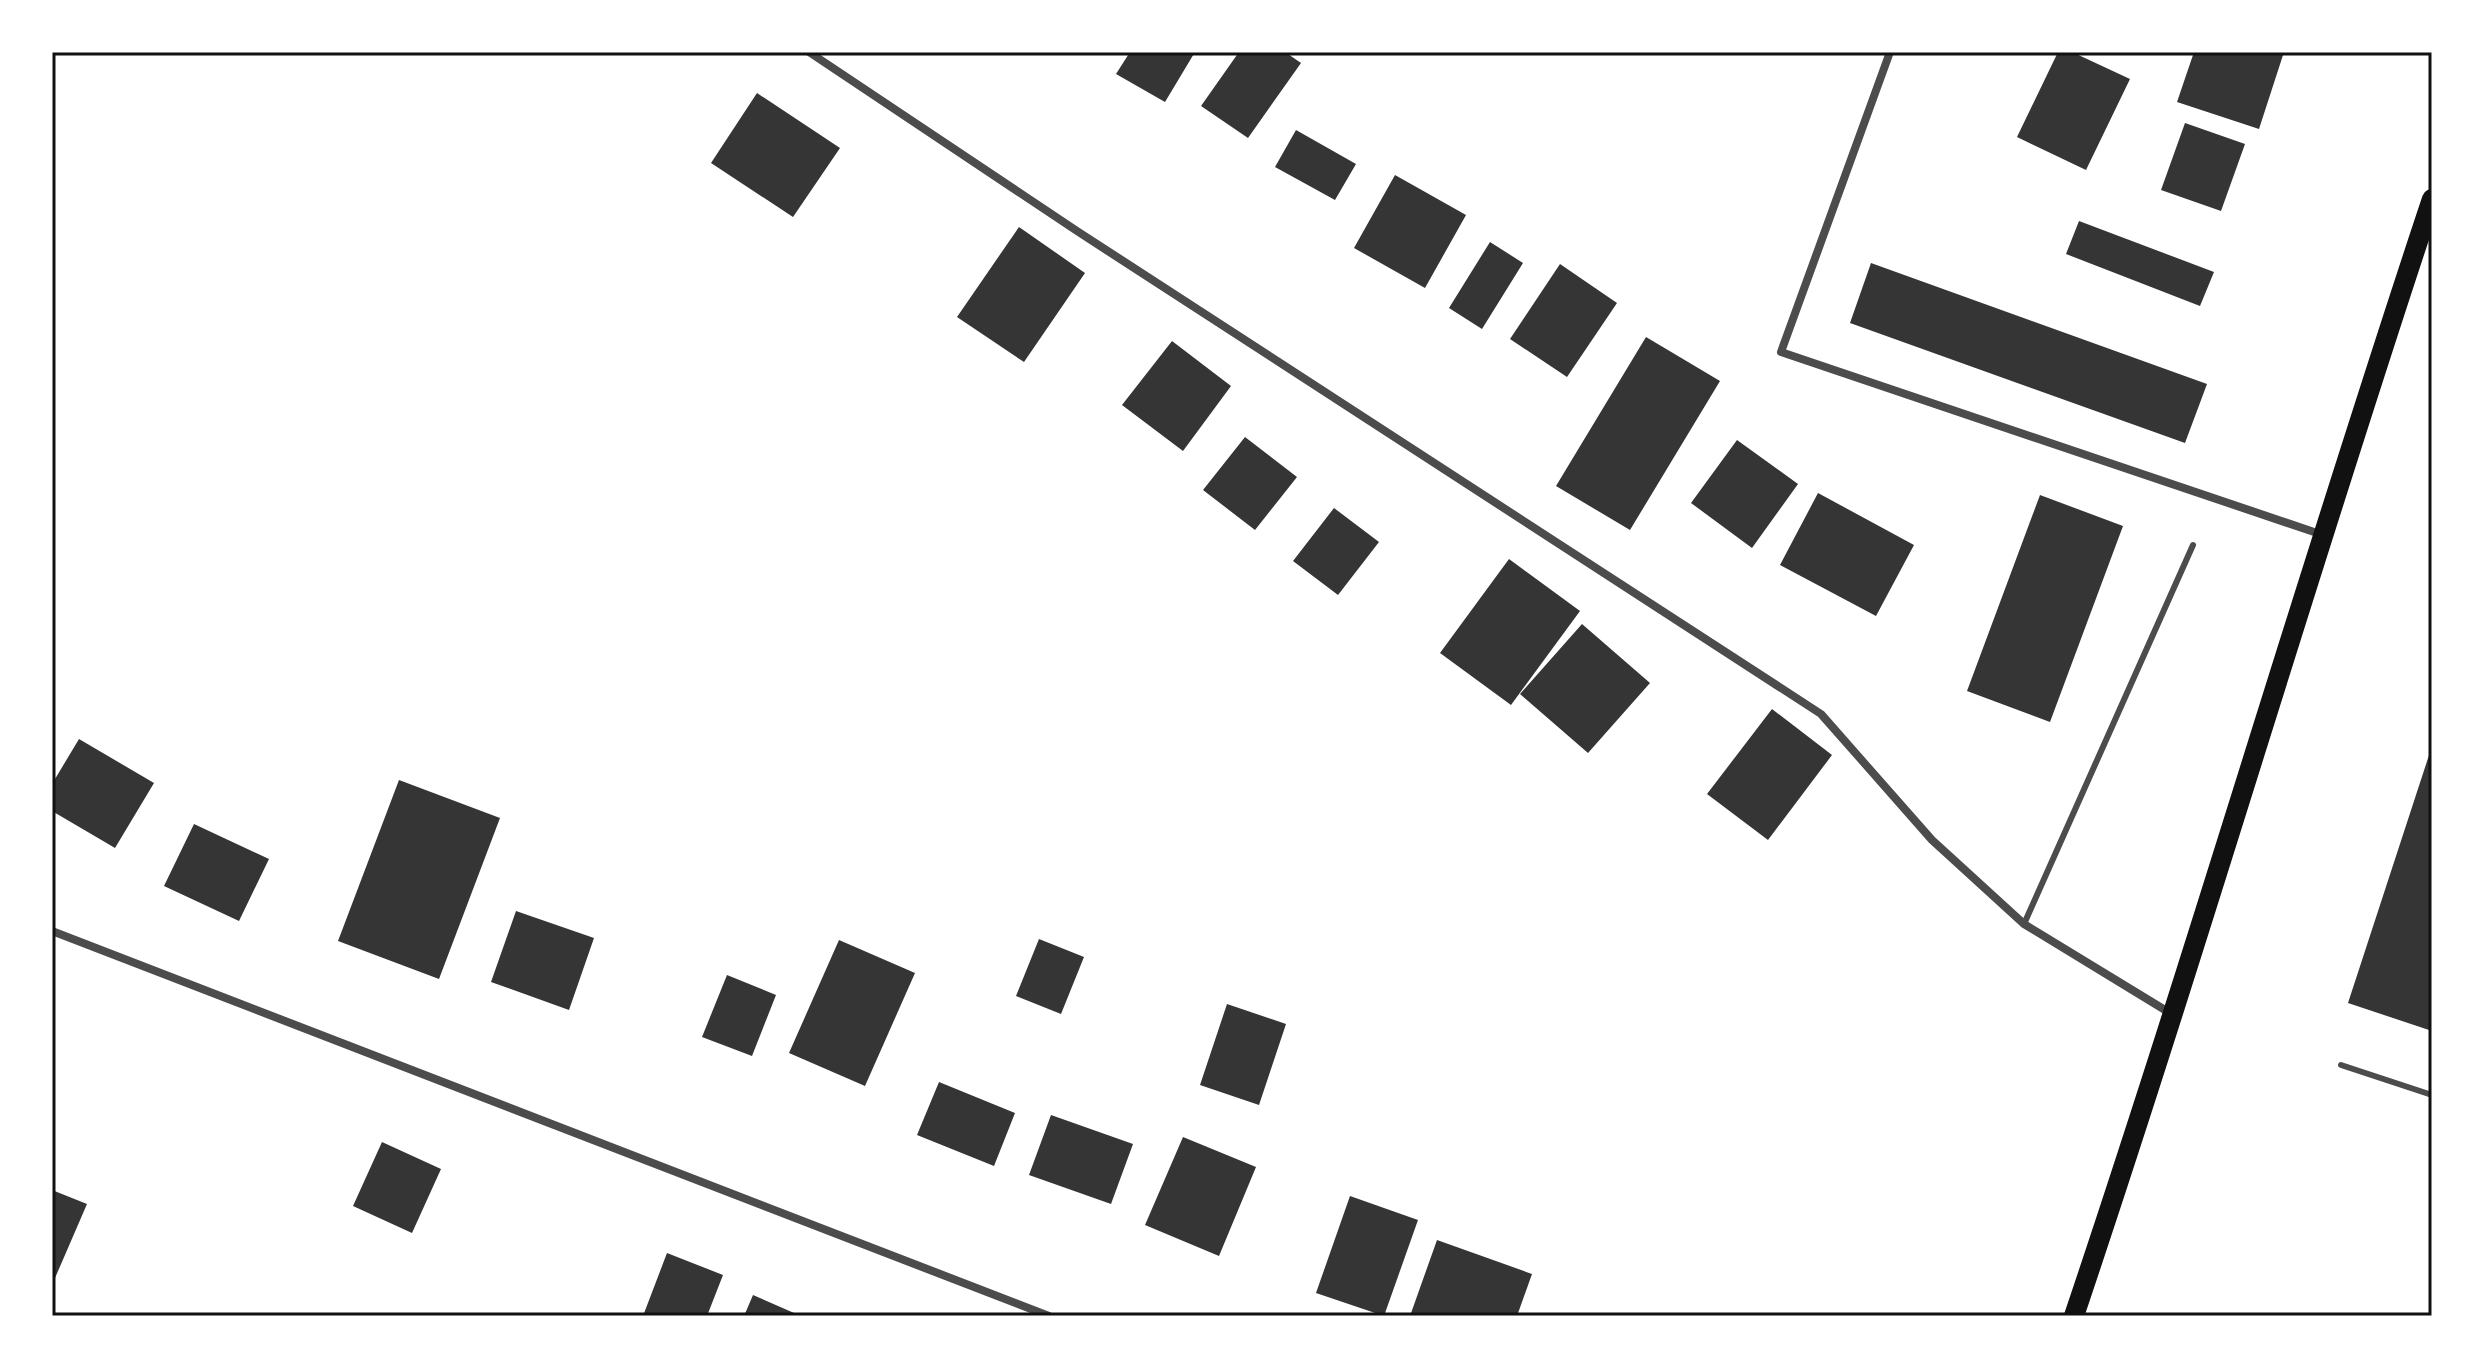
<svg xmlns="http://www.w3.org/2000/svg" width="2484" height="1368" font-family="'Work Sans',sans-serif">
  <rect width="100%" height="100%" fill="#fff"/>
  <path fill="#353535" d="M 1130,52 L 1195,52 L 1165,102 L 1116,74 Z
    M 1239,52 L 1285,52 L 1301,63 L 1248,138 L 1201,106 Z
    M 2058,52 L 2072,52 L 2130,79 L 2086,170 L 2017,137 Z
    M 2194,52 L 2284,52 L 2259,129 L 2177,102 Z
    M 757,93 L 840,148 L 793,217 L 711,163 Z
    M 2185,123 L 2245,144 L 2221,211 L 2161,190 Z
    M 1296,130 L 1356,164 L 1335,200 L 1275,167 Z
    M 1395,175 L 1466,215 L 1425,288 L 1354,248 Z
    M 2079,221 L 2214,272 L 2200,306 L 2066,254 Z
    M 1019,227 L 1085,273 L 1024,362 L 957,317 Z
    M 1490,242 L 1523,263 L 1482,329 L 1449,308 Z
    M 1871,263 L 2207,384 L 2185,443 L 1850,323 Z
    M 1560,264 L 1617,303 L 1567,377 L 1510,339 Z
    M 1646,337 L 1720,381 L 1630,530 L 1556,486 Z
    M 1172,341 L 1231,386 L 1183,451 L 1122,405 Z
    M 1245,437 L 1297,477 L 1255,530 L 1203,490 Z
    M 1737,440 L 1798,484 L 1752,548 L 1691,503 Z
    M 1818,493 L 1914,545 L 1876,616 L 1780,565 Z
    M 2040,495 L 2123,526 L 2050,722 L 1967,691 Z
    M 1334,508 L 1379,542 L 1338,595 L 1293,561 Z
    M 1509,559 L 1580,611 L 1511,705 L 1440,653 Z
    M 1582,624 L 1650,683 L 1588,753 L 1520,694 Z
    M 1772,709 L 1832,755 L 1768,840 L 1707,794 Z
    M 79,739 L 154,783 L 115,848 L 52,811 L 52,784 Z
    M 2432,746 L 2432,1031 L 2348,1003 Z
    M 399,780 L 500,818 L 439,979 L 338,941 Z
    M 194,824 L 269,859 L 239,921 L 164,886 Z
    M 516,911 L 594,938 L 569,1010 L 491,982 Z
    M 1039,939 L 1084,957 L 1061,1014 L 1016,996 Z
    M 839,940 L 915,973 L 865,1086 L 789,1053 Z
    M 727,975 L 776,995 L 752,1056 L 702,1037 Z
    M 1227,1004 L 1286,1024 L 1259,1105 L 1200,1085 Z
    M 939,1082 L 1015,1113 L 994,1166 L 917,1135 Z
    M 1051,1115 L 1133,1144 L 1111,1204 L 1029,1175 Z
    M 1183,1137 L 1256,1167 L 1219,1256 L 1145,1225 Z
    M 382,1142 L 441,1169 L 412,1233 L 353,1206 Z
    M 52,1190 L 87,1204 L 52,1285 Z
    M 1350,1196 L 1418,1220 L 1384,1316 L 1316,1293 Z
    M 1437,1240 L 1532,1274 L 1517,1316 L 1410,1316 Z
    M 667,1253 L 723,1275 L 707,1316 L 643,1316 Z
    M 753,1295 L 801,1316 L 744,1316 Z"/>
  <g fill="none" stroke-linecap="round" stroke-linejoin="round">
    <path stroke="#4c4c4c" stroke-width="6" d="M 2024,924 L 2193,545
      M 2341,1065 L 2432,1095"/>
    <path stroke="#4c4c4c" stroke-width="8" d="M 809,52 L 1077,231 L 1821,714 L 1932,840 L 2024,924 L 2170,1013
      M 1890,52 L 1781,352 L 2320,534
      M 52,931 L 1049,1316"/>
    <path stroke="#111" stroke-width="20" d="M 2074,1316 C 2199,945 2308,570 2432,199"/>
  </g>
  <rect width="2484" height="1368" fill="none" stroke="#ffffff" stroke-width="108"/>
  <rect x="54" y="54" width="2376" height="1260" fill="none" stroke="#111" stroke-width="3"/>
</svg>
